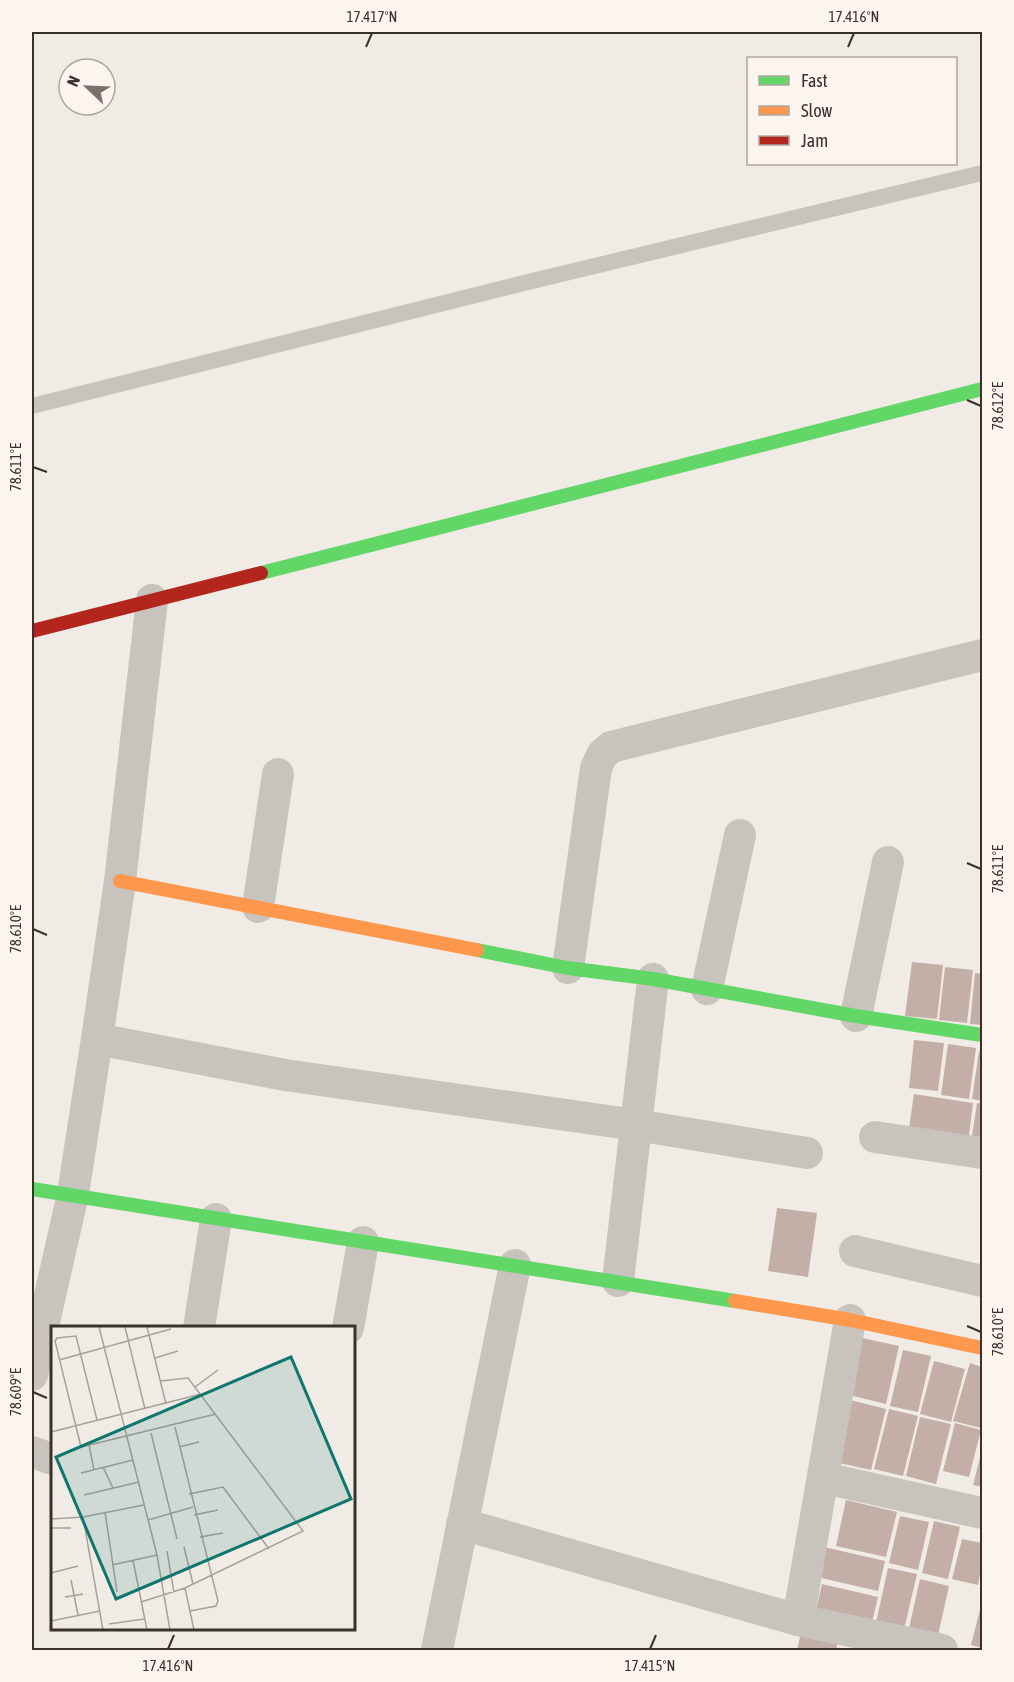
<svg xmlns="http://www.w3.org/2000/svg" width="1014" height="1682" font-family="'Asap Condensed',sans-serif">
  <rect width="100%" height="100%" fill="#f0ebe5"/>
  <path fill="#c3afa7" d="M 912,962 L 943,965 L 937,1019 L 905,1016 Z
    M 945,967 L 973,970 L 967,1023 L 939,1020 Z
    M 975,973 L 982,974 L 982,1025 L 970,1024 Z
    M 914,1040 L 944,1043 L 938,1091 L 909,1088 Z
    M 948,1044 L 976,1048 L 969,1099 L 941,1095 Z
    M 979,1051 L 982,1052 L 982,1101 L 972,1099 Z
    M 914,1094 L 973,1103 L 969,1136 L 909,1128 Z
    M 977,1103 L 982,1103 L 982,1138 L 972,1136 Z
    M 777,1208 L 817,1213 L 808,1277 L 768,1271 Z
    M 858,1337 L 899,1346 L 886,1404 L 845,1394 Z
    M 903,1350 L 931,1356 L 918,1412 L 890,1406 Z
    M 934,1361 L 965,1369 L 951,1422 L 920,1414 Z
    M 970,1363 L 982,1367 L 982,1421 L 981,1428 L 953,1421 Z
    M 846,1399 L 886,1409 L 871,1470 L 830,1461 Z
    M 889,1409 L 918,1416 L 903,1476 L 874,1469 Z
    M 920,1417 L 951,1424 L 936,1484 L 906,1476 Z
    M 955,1423 L 981,1430 L 969,1477 L 943,1471 Z
    M 982,1450 L 982,1487 L 973,1485 Z
    M 846,1500 L 897,1512 L 886,1557 L 836,1546 Z
    M 900,1516 L 929,1522 L 918,1570 L 889,1563 Z
    M 934,1521 L 960,1527 L 948,1579 L 922,1573 Z
    M 962,1539 L 982,1543 L 982,1564 L 978,1585 L 952,1579 Z
    M 824,1547 L 885,1561 L 878,1591 L 817,1577 Z
    M 888,1568 L 917,1574 L 903,1634 L 875,1627 Z
    M 920,1579 L 949,1586 L 937,1640 L 908,1633 Z
    M 822,1584 L 878,1597 L 871,1627 L 815,1614 Z
    M 982,1602 L 982,1648 L 971,1645 Z
    M 801,1633 L 838,1641 L 836,1650 L 797,1650 Z"/>
  <g fill="none" stroke-linecap="round" stroke-linejoin="round">
    <path stroke="#c9c3be" stroke-width="16" d="M 32,406 L 528,282 L 982,173"/>
    <path stroke="#c9c3be" stroke-width="32" d="M 258,907 L 278,774
      M 568,968 L 596,768 L 602,755 L 611,747 L 982,655
      M 707,989 L 740,835
      M 856,1016 L 888,862
      M 97,1039 L 285,1075 L 636,1125 L 807,1153
      M 875,1137 L 982,1153
      M 855,1251 L 982,1281
      M 618,1281 L 653,979
      M 199,1328 L 216,1219
      M 348,1328 L 363,1242
      M 32,1375 L 73,1194 L 97,1039 L 120,881 L 152,600
      M 32,1452 L 52,1459
      M 824,1478 L 982,1513
      M 462,1524 L 798,1620 L 942,1650
      M 798,1620 L 850,1320
      M 437,1650 L 515,1265"/>
    <path stroke="#63d668" stroke-width="14" d="M 261,573 L 982,389
      M 477,950 L 568,968 L 653,979 L 856,1016 L 982,1035
      M 32,1189 L 735,1301"/>
    <path stroke="#ff974d" stroke-width="14" d="M 120,881 L 477,950
      M 735,1301 L 850,1320 L 982,1348"/>
    <path stroke="#b3261e" stroke-width="14" d="M 32,631 L 261,573"/>
  </g>
  <path fill="none" stroke="#3b302b" stroke-width="2" d="M 366,47 L 372,33M 848,47 L 854,33M 967,400 L 981,406M 33,467 L 47,472M 967,863 L 981,869M 33,929 L 47,935M 967,1326 L 981,1332M 33,1392 L 47,1398M 168,1649 L 174,1635M 650,1649 L 656,1635"/>
  <g transform="translate(51 1326)">
    <rect width="304" height="304" fill="#f0ebe5"/>
    <path fill="none" stroke="#a8a09b" stroke-width="1.5" d="M 48,1 L 106,229 L 119,304M 74,1 L 94,83M 96,1 L 115,78M 104,32 L 127,25M 8,34 L 120,3M 144,61 L 167,44M 46,94 L 25,10 L 6,12 L 4,15 L 30,121 L 165,88M 124,101 L 167,275 L 165,280 L 139,285M 0,106 L 150,68M 100,107 L 126,213M 38,119 L 43,144M 128,121 L 148,116M 52,141 L 62,162M 30,147 L 82,134M 138,168 L 172,161 L 218,223M 33,169 L 88,156M 54,186 L 66,266M 143,189 L 167,184M 32,191 L 52,304M 0,193 L 32,191 L 93,179M 97,194 L 142,181M 0,202 L 20,202M 149,211 L 172,207M 133,221 L 142,258M 116,225 L 123,267M 82,234 L 96,304M 61,239 L 106,229M 0,247 L 27,240M 20,254 L 27,289M 134,262 L 143,304M 14,271 L 32,268M 90,276 L 134,262 L 252,205 L 137,52 L 109,55M 0,295 L 49,285M 58,298 L 93,293"/>
    <path fill="#0f766e" fill-opacity="0.15" stroke="#0f766e" stroke-width="3" d="M 240,31 L 300,173 L 65,273 L 5,131 Z"/>
    <rect width="304" height="304" fill="none" stroke="#3b302b" stroke-width="3"/>
  </g>
  <rect width="1014" height="1682" fill="none" stroke="#fbf5ee" stroke-width="66"/>
  <rect x="747" y="57" width="210" height="108" fill="#fbf5ee" stroke="#aea6a0" stroke-width="1.5"/>
  <rect x="759" y="76" width="30" height="9" fill="#63d668" stroke="#aea6a0" stroke-width="1.5"/>
  <text x="801" y="87" font-size="18" fill="#3b302b">Fast</text>
  <rect x="759" y="106" width="30" height="9" fill="#ff974d" stroke="#aea6a0" stroke-width="1.5"/>
  <text x="801" y="117" font-size="18" fill="#3b302b">Slow</text>
  <rect x="759" y="136" width="30" height="9" fill="#b3261e" stroke="#aea6a0" stroke-width="1.5"/>
  <text x="801" y="147" font-size="18" fill="#3b302b">Jam</text>
  <g transform="translate(87 87) rotate(293)"><circle r="28" fill="#fbf5ee" stroke="#aea6a0" stroke-width="1.5"/>
  <path d="M0-4.5L10 22L0 15L-10 22Z" fill="#7a716c"/>
  <text y="-9" font-size="16" font-weight="bold" text-anchor="middle" fill="#3b302b">N</text>
  </g>
  <rect x="33" y="33" width="948" height="1616" fill="none" stroke="#3b302b" stroke-width="2"/>
  <g font-size="15" text-anchor="middle" fill="#3b302b">
    <text x="372" y="22">17.417°N</text>
    <text x="854" y="22">17.416°N</text>
    <text transform="translate(998 406) rotate(-90)" y="5">78.612°E</text>
    <text transform="translate(16 467) rotate(-90)" y="5">78.611°E</text>
    <text transform="translate(998 869) rotate(-90)" y="5">78.611°E</text>
    <text transform="translate(16 929) rotate(-90)" y="5">78.610°E</text>
    <text transform="translate(998 1332) rotate(-90)" y="5">78.610°E</text>
    <text transform="translate(16 1392) rotate(-90)" y="5">78.609°E</text>
    <text x="168" y="1671">17.416°N</text>
    <text x="650" y="1671">17.415°N</text>
  </g>
</svg>
